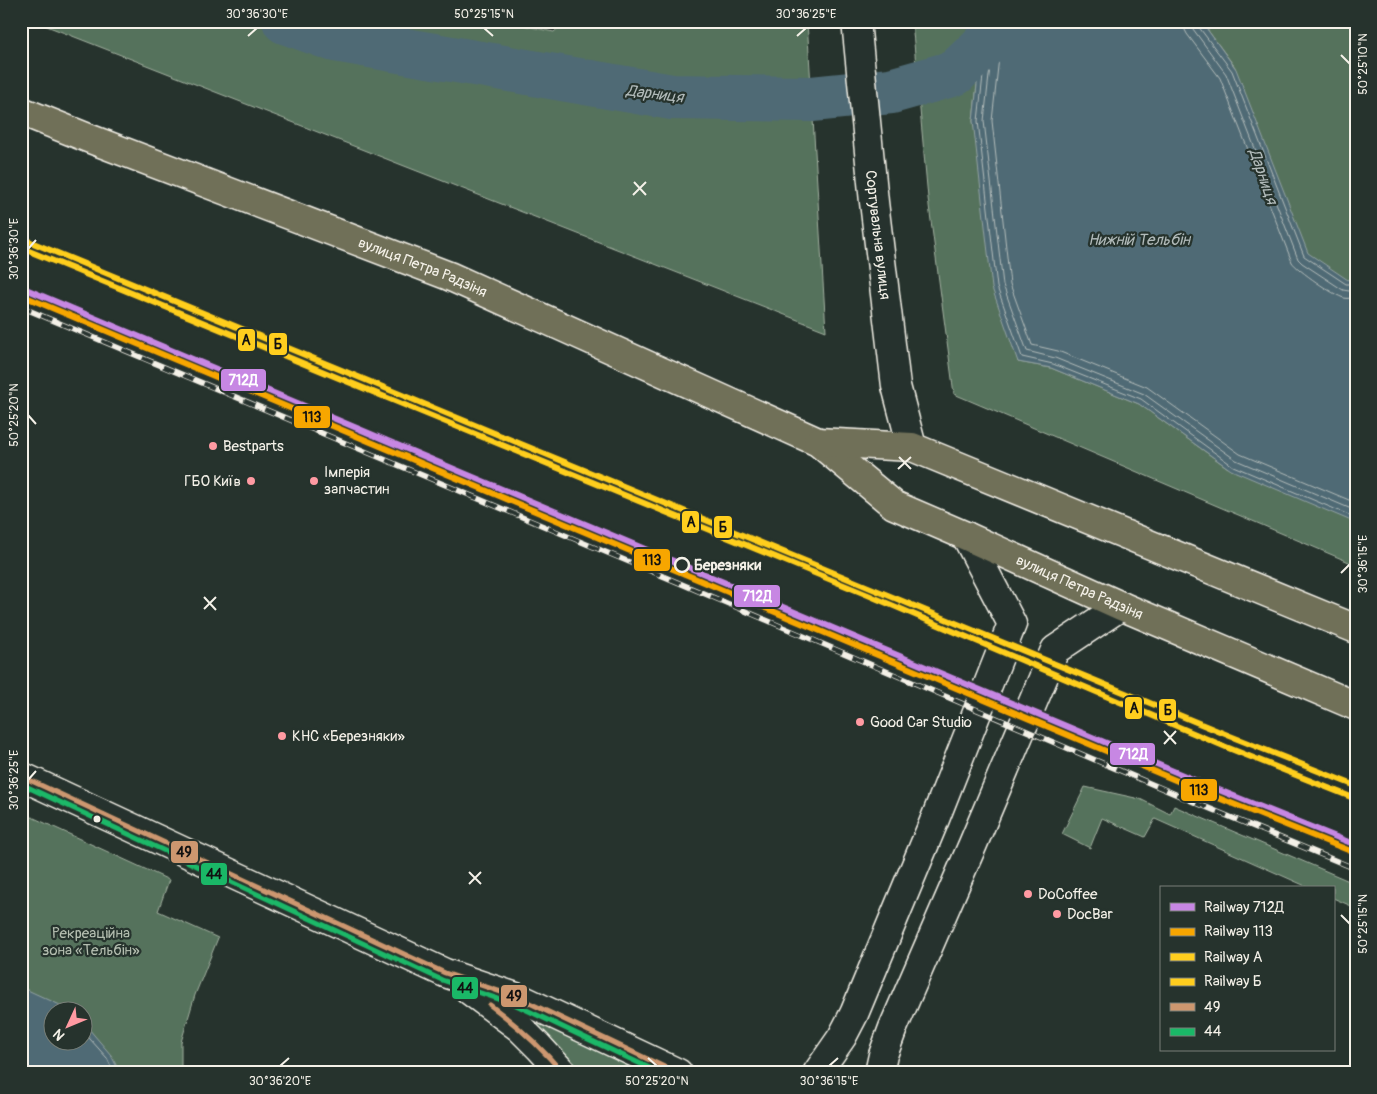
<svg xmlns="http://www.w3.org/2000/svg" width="1377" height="1094" font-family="Pangolin,sans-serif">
  <rect width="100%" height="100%" fill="#26332d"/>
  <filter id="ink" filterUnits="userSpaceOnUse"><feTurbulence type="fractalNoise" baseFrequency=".02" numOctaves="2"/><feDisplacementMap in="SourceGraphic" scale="10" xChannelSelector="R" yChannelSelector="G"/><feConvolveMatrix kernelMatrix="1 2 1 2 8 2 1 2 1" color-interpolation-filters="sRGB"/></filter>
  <g filter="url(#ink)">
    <path fill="#54725b" stroke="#a4b2a2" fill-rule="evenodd" d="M 34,21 L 503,21 L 554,32 L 566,21 L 807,21 L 826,331 Z
      M 912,21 L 984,21 L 973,121 L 1018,362 L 1051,368 L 1139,404 L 1228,468 L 1235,67 L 1201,21 L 1356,21 L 1356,565 L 954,394 L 928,198 Z
      M 1085,787 L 1140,799 L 1170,814 L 1174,806 L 1356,884 L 1356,908 L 1333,898 L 1333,888 L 1310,888 L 1155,819 L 1145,837 L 1102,818 L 1090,848 L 1062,834 Z
      M 21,812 L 169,880 L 158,911 L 218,938 L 195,995 L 181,1042 L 181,1073 L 21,1073 ZM 52,1012 L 82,1012 L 82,1042 L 52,1042 Z
      M 525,1009 L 654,1073 L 578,1073 L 565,1058 L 523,1016 Z"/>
    <path fill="#506b75" stroke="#92a1a3" d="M 984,21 L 1201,21 L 1236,69 L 1308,253 L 1348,280 L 1356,272 L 1356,523 L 1231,470 L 1139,404 L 1051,368 L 1018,362 L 992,288 L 973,121 Z
      M 21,987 L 73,1011 L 52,1012 L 52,1042 L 82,1042 L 83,1022 L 111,1055 L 120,1073 L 21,1073 Z"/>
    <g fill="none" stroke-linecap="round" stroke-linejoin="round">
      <path stroke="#b2bbba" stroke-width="1" d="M 989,21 L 978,121 L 997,287 L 1022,357 L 1053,364 L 1141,399 L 1233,466 L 1356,518
        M 995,21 L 984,121 L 1003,285 L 1027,351 L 1055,358 L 1144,394 L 1236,460 L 1356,511
        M 1003,21 L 992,121 L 1010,284 L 1032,345 L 1058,351 L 1147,387 L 1240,454 L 1356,503
        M 1184,21 L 1184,28 L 1187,34 L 1220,78 L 1292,262 C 1297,270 1335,296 1344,298 C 1348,299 1352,298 1356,297
        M 1191,21 L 1193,29 L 1226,74 L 1298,259 L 1302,263 L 1343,290 L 1349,291 L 1356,288
        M 1197,21 L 1198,26 L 1232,71 L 1304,256 L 1346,284 L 1351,284 L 1356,280
        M 82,1030 L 107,1058 L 114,1073"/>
      <path stroke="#506b75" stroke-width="46" d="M 285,21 L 335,39 L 672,97 L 812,99 L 891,91 L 955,73 L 1009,21"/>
      <g stroke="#f4f1e8" stroke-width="31">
        <g id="minor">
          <path id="s1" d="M 856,21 L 874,202 L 896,386 L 912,447"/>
          <path d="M 21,776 L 445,973 L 519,998 L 678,1073"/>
          <path d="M 469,990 L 520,1028 L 539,1047 L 563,1073"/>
          <path d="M 817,1073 L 842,1037 L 854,1014 L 933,824 L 1012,624 L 966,536"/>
          <path d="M 879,1073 L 883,1055 L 893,1028 L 973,844 L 1055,650 L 1121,606"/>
        </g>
      </g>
      <g stroke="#f4f1e8" stroke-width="31">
        <g id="major">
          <path id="s2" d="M 21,111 L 88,138 L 449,276 L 818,442 L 894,505 L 966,536 L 1121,606 L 1356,706"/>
          <path d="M 818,442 L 912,447 L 1356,629"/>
        </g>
      </g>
      <use href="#minor" stroke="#26332d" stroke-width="28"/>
      <use href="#major" stroke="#706f59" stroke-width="28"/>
      <g stroke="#f4f1e8" stroke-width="5.5">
        <path id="rail" d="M 21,307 L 677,582 L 1201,805 L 1356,869"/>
      </g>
      <use href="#rail" stroke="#26332d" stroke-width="4" stroke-dasharray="11" stroke-linecap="butt"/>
      <g stroke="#26332d" stroke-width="9">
        <path id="bus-1" d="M 21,776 L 445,973 L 519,998 L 677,1073
          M 490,1005 C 517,1025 541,1047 563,1073"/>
      </g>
      <g stroke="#26332d" stroke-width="9">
        <path id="bus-2" d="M 21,784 L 442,980 L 516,1005 L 660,1073"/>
      </g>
      <use href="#bus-1" stroke="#cd976f" stroke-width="5"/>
      <use href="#bus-2" stroke="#1ab867" stroke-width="5"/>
      <g stroke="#26332d" stroke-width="10">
        <path id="rail-1" d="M 21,287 L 1209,786 L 1356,845"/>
      </g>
      <g stroke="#26332d" stroke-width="10">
        <path id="rail-2" d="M 21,295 L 1206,793 L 1353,852"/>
      </g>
      <g stroke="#26332d" stroke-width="10">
        <path id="rail-3" d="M 24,249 L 868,595 L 1226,747 L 1356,799"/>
      </g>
      <g stroke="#26332d" stroke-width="10">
        <path id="rail-4" d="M 21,238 L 1230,736 L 1356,786"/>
      </g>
      <use href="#rail-1" stroke="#c787e3" stroke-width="6"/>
      <use href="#rail-2" stroke="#f7a600" stroke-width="6"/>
      <use href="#rail-3" stroke="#ffce1e" stroke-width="6"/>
      <use href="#rail-4" stroke="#ffce1e" stroke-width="6"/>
    </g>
  </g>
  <path fill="none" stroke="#f4f1e8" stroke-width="2" d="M 484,28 L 493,36M 248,36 L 257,28M 797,36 L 806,28M 1341,55 L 1350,64M 634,182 L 646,195M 633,195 L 646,182M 28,249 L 36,240M 28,415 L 36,424M 899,457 L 911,469M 898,469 L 911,457M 1341,573 L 1350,564M 204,597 L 216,610M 204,609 L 216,597M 1164,731 L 1176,744M 1164,744 L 1176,731M 28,780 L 36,771M 469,872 L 481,884M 469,884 L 481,872M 1341,915 L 1350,924M 648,1058 L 657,1066M 280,1066 L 289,1058M 829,1066 L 838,1058"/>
  <g fill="#ff9aa2" stroke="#26332d" stroke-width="2">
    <circle cx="213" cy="446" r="5"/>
    <circle cx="251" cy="481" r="5"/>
    <circle cx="314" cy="481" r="5"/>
    <circle cx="860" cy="722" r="5"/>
    <circle cx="282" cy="736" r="5"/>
    <circle cx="1028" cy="894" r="5"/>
    <circle cx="1057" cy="914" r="5"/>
  </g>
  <circle fill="#26332d" stroke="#f4f1e8" stroke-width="2.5" cx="682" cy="565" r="7"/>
  <circle fill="#f4f1e8" stroke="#26332d" stroke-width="2" cx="97" cy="819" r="4.5"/>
  <g text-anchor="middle" stroke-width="4.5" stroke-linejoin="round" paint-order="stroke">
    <g font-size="15" fill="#f4f1e8" stroke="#26332d">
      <text dy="5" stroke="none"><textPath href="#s1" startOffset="215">Сортувальна вулиця</textPath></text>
      <text dy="5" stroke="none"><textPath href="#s2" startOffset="431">вулиця Петра Радзіня</textPath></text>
      <text dy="5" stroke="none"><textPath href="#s2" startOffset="1165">вулиця Петра Радзіня</textPath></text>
    </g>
    <g font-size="15" fill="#f4f1e8" stroke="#26332d" text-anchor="start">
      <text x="223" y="451">Bestparts</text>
      <text x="324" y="477">Імперія<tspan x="324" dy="17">запчастин</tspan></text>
      <text x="241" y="486" text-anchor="end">ГБО Київ</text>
      <text x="870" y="727">Good Car Studio</text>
      <text x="292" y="741">КНС «Березняки»</text>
      <text x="1038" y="899">DoCoffee</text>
      <text x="1067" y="919">DocBar</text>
    </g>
    <g font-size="15" font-weight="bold" fill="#f4f1e8" stroke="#26332d" text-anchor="start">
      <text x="694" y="570">Березняки</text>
    </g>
    <g font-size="15" fill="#b4beb0" stroke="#26332d">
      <text x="91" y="938">Рекреаційна<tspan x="91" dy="17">зона «Тельбін»</tspan></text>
    </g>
    <g font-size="16" font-style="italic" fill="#b2bbba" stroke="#26332d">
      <text transform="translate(655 93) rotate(7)" y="6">Дарниця</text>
      <text transform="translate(1264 176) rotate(71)" y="6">Дарниця</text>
      <text x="1139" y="245">Нижній Тельбін</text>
    </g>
  </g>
  <g stroke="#26332d" stroke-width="2">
    <rect x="237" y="328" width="19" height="24" rx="5" fill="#ffce1e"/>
    <rect x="268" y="332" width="20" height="24" rx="5" fill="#ffce1e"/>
    <rect x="220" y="368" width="47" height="24" rx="5" fill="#c787e3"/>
    <rect x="293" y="405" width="38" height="24" rx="5" fill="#f7a600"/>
    <rect x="681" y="510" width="19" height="24" rx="5" fill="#ffce1e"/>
    <rect x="713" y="515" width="20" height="24" rx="5" fill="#ffce1e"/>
    <rect x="633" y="548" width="38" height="24" rx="5" fill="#f7a600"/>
    <rect x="733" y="584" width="48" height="24" rx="5" fill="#c787e3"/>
    <rect x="1124" y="696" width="19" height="24" rx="5" fill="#ffce1e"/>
    <rect x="1158" y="698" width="19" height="24" rx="5" fill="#ffce1e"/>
    <rect x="1109" y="742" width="47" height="24" rx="5" fill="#c787e3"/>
    <rect x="1180" y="778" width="38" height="24" rx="5" fill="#f7a600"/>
    <rect x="170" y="840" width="29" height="24" rx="5" fill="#cd976f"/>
    <rect x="200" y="862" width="28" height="24" rx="5" fill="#1ab867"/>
    <rect x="451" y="976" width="28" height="24" rx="5" fill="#1ab867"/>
    <rect x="500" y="984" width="28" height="24" rx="5" fill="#cd976f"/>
  </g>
  <g font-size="14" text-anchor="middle" font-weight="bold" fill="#fff">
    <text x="243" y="385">712Д</text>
    <text x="757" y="601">712Д</text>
    <text x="1133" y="759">712Д</text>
  </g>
  <g font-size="14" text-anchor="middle" font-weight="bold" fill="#111">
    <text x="246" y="345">A</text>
    <text x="278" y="349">Б</text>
    <text x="312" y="422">113</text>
    <text x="691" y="527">A</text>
    <text x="723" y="532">Б</text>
    <text x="652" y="565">113</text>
    <text x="1134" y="713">A</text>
    <text x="1168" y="715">Б</text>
    <text x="1199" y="795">113</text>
    <text x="184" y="857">49</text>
    <text x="214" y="879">44</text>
    <text x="465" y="993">44</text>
    <text x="514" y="1001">49</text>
  </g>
  <rect width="1377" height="1094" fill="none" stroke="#26332d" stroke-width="55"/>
  <rect x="1160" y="886" width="175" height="165" fill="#26332d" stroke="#787f78"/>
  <rect x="1170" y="903" width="25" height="8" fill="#c787e3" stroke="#787f78"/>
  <text x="1204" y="912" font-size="15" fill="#f4f1e8">Railway 712Д</text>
  <rect x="1170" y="928" width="25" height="8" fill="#f7a600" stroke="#787f78"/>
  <text x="1204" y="936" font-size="15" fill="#f4f1e8">Railway 113</text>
  <rect x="1170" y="953" width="25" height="8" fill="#ffce1e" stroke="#787f78"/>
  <text x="1204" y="962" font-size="15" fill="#f4f1e8">Railway A</text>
  <rect x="1170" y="978" width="25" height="8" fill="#ffce1e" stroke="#787f78"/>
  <text x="1204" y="986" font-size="15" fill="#f4f1e8">Railway Б</text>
  <rect x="1170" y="1003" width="25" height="8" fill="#cd976f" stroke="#787f78"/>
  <text x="1204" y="1012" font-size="15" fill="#f4f1e8">49</text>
  <rect x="1170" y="1028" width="25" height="8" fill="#1ab867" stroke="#787f78"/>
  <text x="1204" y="1036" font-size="15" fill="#f4f1e8">44</text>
  <g transform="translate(68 1026) rotate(226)"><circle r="24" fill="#26332d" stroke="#787f78"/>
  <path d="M0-4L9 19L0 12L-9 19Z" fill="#ff9aa2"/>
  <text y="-8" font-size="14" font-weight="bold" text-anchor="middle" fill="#f4f1e8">N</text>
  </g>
  <rect x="28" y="28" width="1322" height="1038" fill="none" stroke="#f4f1e8" stroke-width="2"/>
  <g font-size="12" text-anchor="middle" fill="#f4f1e8">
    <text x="257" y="18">30°36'30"E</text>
    <text x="484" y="18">50°25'15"N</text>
    <text x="806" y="18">30°36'25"E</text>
    <text transform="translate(1363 64) rotate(-90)" y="4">50°25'10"N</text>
    <text transform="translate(14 249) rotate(-90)" y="4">30°36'30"E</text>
    <text transform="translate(14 415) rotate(-90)" y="4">50°25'20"N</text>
    <text transform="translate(1363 564) rotate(-90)" y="4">30°36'15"E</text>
    <text transform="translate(14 780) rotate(-90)" y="4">30°36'25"E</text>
    <text transform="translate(1363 924) rotate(-90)" y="4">50°25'15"N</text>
    <text x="280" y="1085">30°36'20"E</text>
    <text x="657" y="1085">50°25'20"N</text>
    <text x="829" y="1085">30°36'15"E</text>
  </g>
</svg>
